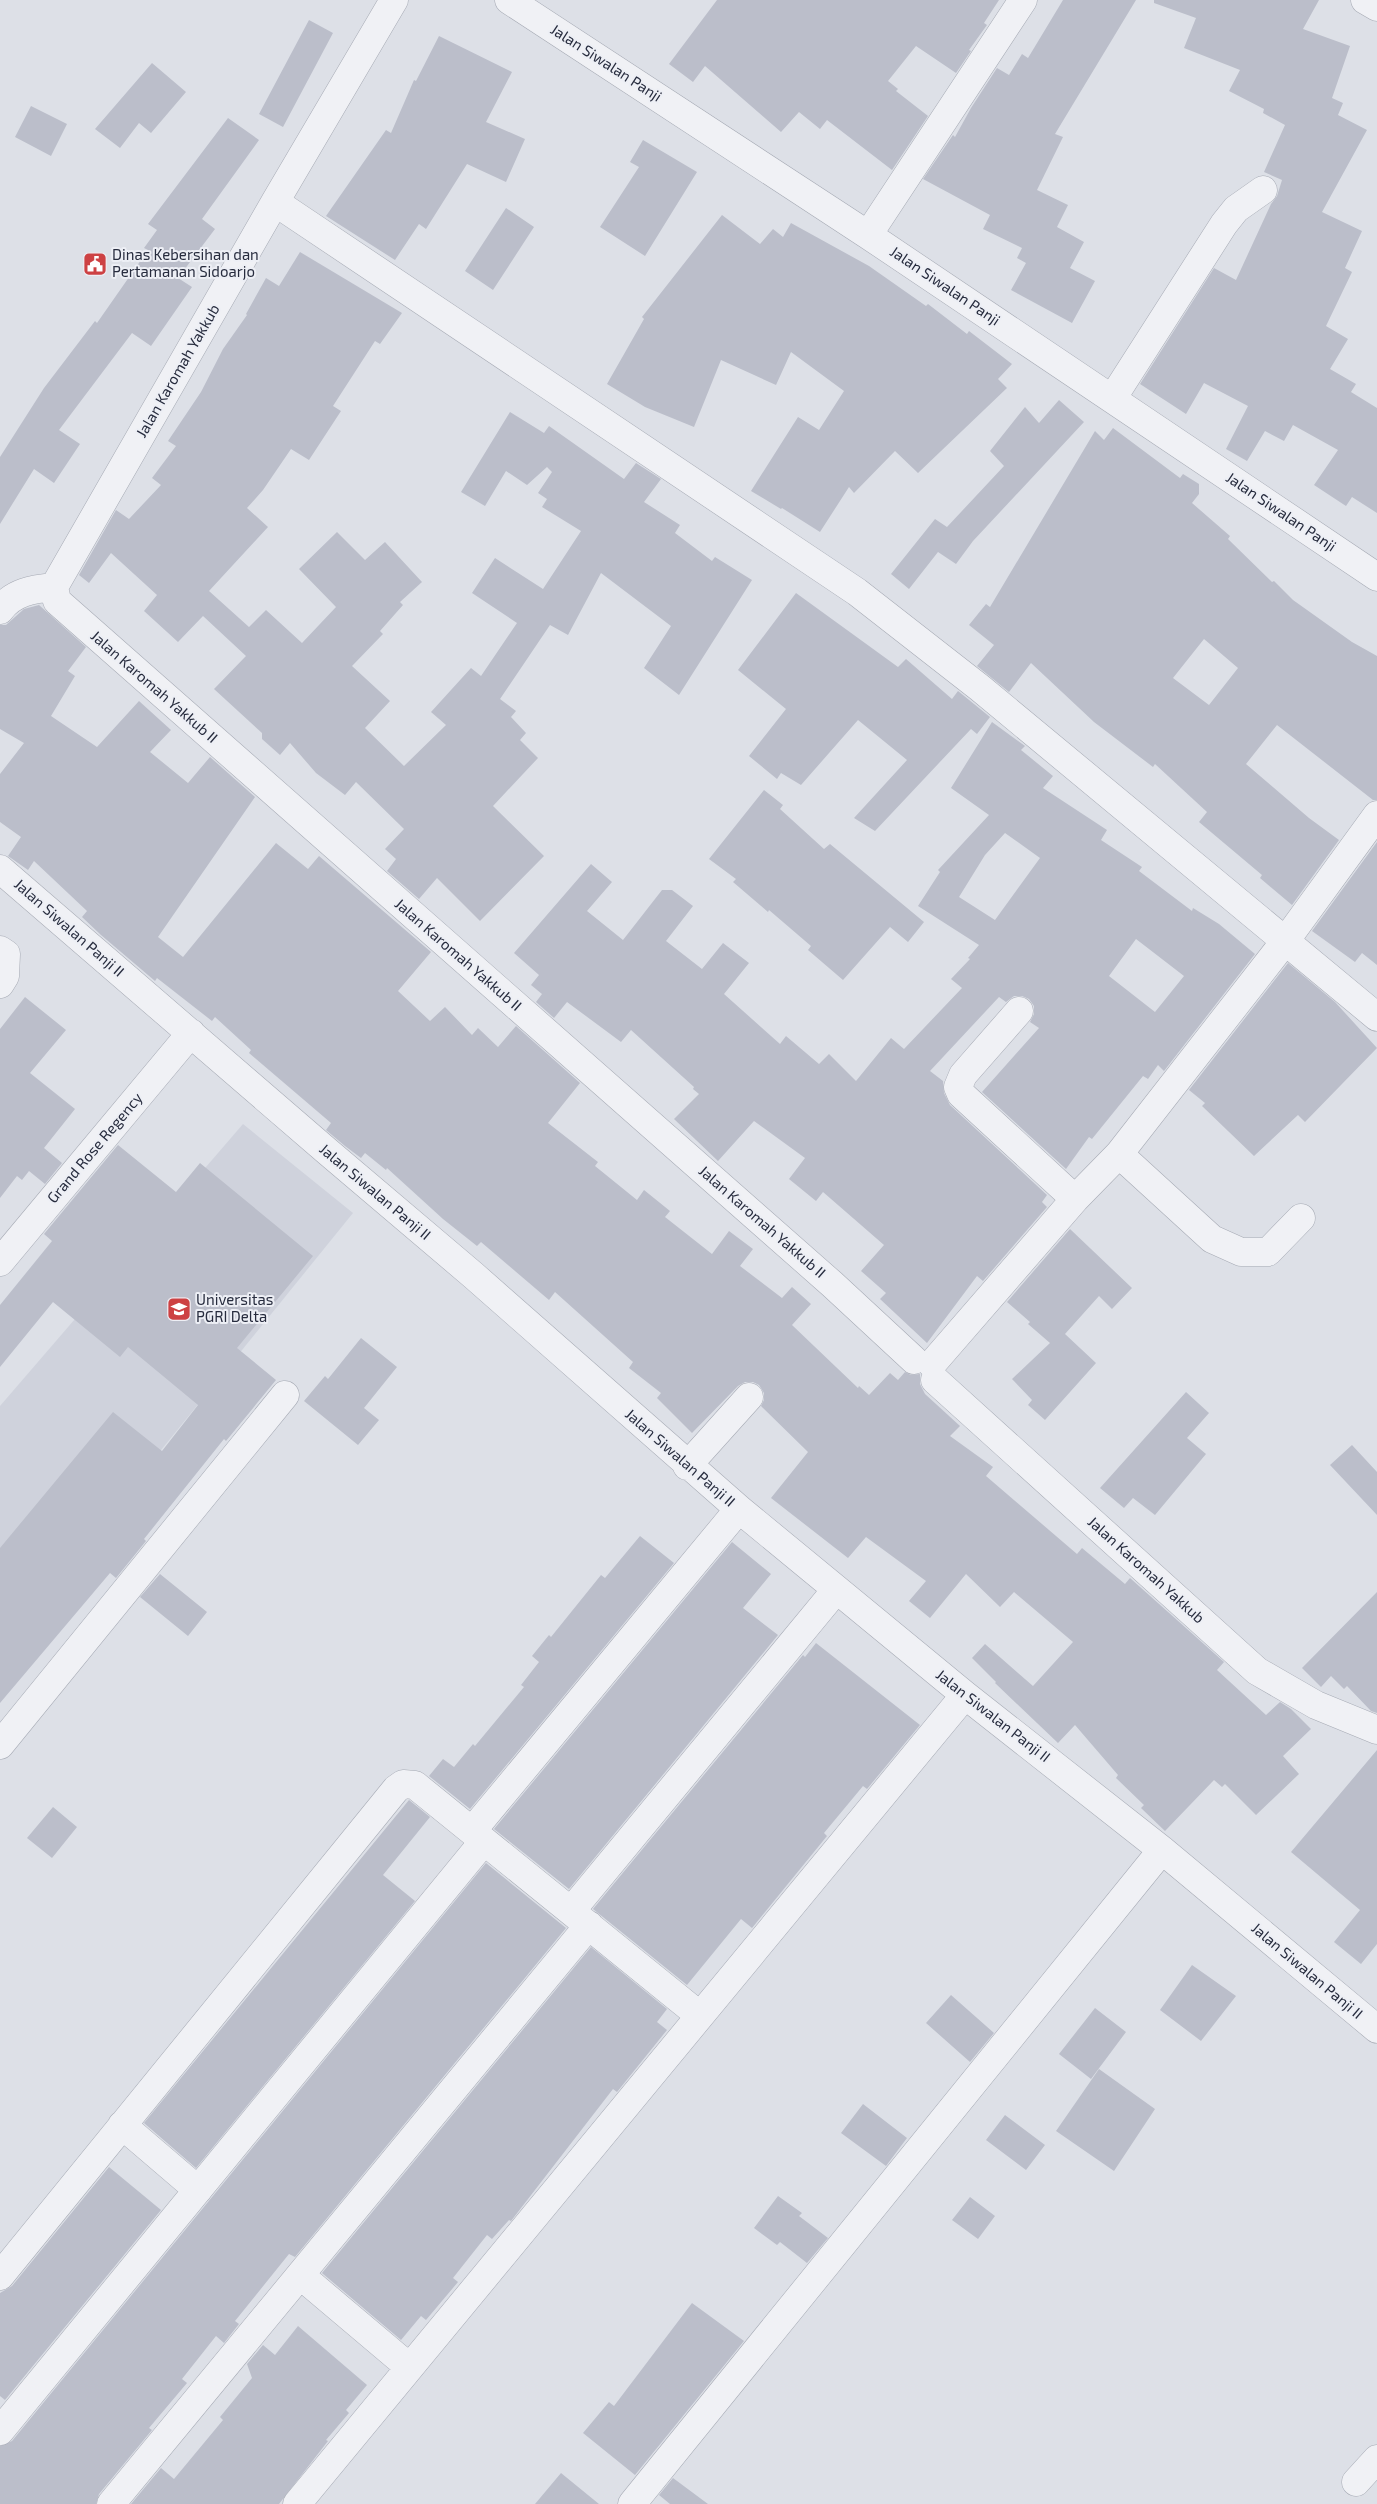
<svg xmlns="http://www.w3.org/2000/svg" width="1377" height="2504" font-family="'Exo 2',sans-serif">
  <rect width="100%" height="100%" fill="#dde0e7"/>
  <path fill="#cfd2dc" d="M 243,1124 L 353,1213 L 0,1649 L 0,1406 Z"/>
  <path fill="#bbbeca" fill-rule="evenodd" d="M 717,0 L 999,0 L 984,23 L 987,25 L 969,50 L 971,51 L 956,73 L 916,46 L 888,81 L 898,89 L 896,91 L 928,116 L 892,170 L 827,120 L 820,129 L 799,112 L 781,132 L 705,66 L 693,82 L 669,64 Z
    M 1063,0 L 1136,0 L 1055,134 L 1063,137 L 1037,190 L 1068,205 L 1057,227 L 1084,242 L 1070,268 L 1095,281 L 1072,323 L 1011,290 L 1026,263 L 1017,258 L 1022,248 L 983,229 L 990,215 L 923,179 L 953,135 L 955,137 L 971,108 L 997,68 L 1009,75 L 1022,54 L 1028,58 Z
    M 1154,0 L 1319,0 L 1303,29 L 1350,46 L 1332,98 L 1343,103 L 1338,115 L 1367,130 L 1322,212 L 1362,231 L 1345,268 L 1352,272 L 1326,326 L 1348,339 L 1330,369 L 1356,384 L 1351,392 L 1377,408 L 1377,513 L 1352,497 L 1346,506 L 1314,485 L 1338,450 L 1293,425 L 1284,441 L 1265,431 L 1247,461 L 1226,449 L 1248,406 L 1204,383 L 1186,414 L 1140,384 L 1214,268 L 1236,280 L 1271,204 L 1277,196 L 1282,180 L 1264,172 L 1285,125 L 1263,113 L 1264,109 L 1229,91 L 1240,70 L 1184,48 L 1196,18 L 1154,3 Z
    M 309,20 L 333,33 L 283,127 L 259,114 Z
    M 439,36 L 512,72 L 486,122 L 525,139 L 506,182 L 467,164 L 426,229 L 419,224 L 395,260 L 326,216 L 386,130 L 391,133 L 414,80 L 416,81 Z
    M 152,63 L 186,92 L 151,133 L 139,123 L 120,148 L 95,129 Z
    M 31,106 L 67,124 L 51,156 L 15,137 Z
    M 228,118 L 259,140 L 202,219 L 215,229 L 178,278 L 192,287 L 151,346 L 132,333 L 59,430 L 80,444 L 54,483 L 34,469 L 0,524 L 0,457 L 44,388 L 95,321 L 97,323 L 148,250 L 144,248 L 157,230 L 148,224 Z
    M 643,140 L 697,172 L 645,256 L 600,227 L 639,167 L 630,162 Z
    M 506,208 L 534,227 L 493,290 L 465,271 Z
    M 722,215 L 760,244 L 773,229 L 783,237 L 791,223 L 869,266 L 926,306 L 928,304 L 967,334 L 969,331 L 1012,364 L 998,379 L 1007,388 L 918,473 L 895,451 L 854,493 L 849,487 L 820,532 L 782,508 L 781,509 L 751,491 L 798,417 L 819,430 L 844,391 L 791,352 L 776,385 L 721,360 L 694,427 L 645,407 L 607,384 L 644,319 L 642,317 Z
    M 300,252 L 402,313 L 380,344 L 375,341 L 333,406 L 341,411 L 309,460 L 291,449 L 263,490 L 247,508 L 268,527 L 209,591 L 249,627 L 266,610 L 302,643 L 336,607 L 299,569 L 337,532 L 365,560 L 385,542 L 422,582 L 400,602 L 403,605 L 380,631 L 383,634 L 352,666 L 390,701 L 365,728 L 404,766 L 446,725 L 431,712 L 471,668 L 481,676 L 517,623 L 472,593 L 495,558 L 543,589 L 581,531 L 542,507 L 547,499 L 538,493 L 552,472 L 547,467 L 527,485 L 506,471 L 485,506 L 461,492 L 510,412 L 544,433 L 549,426 L 624,479 L 636,463 L 661,479 L 644,502 L 680,525 L 675,533 L 712,561 L 715,557 L 752,580 L 679,695 L 644,668 L 671,626 L 601,573 L 568,635 L 550,625 L 500,699 L 516,711 L 511,717 L 526,733 L 520,740 L 538,758 L 493,806 L 544,856 L 480,921 L 437,878 L 419,899 L 387,871 L 396,859 L 385,849 L 404,829 L 356,782 L 345,795 L 316,773 L 290,743 L 280,755 L 262,739 L 262,733 L 214,689 L 246,656 L 203,616 L 178,642 L 144,611 L 157,595 L 111,553 L 89,583 L 79,575 L 116,510 L 129,519 L 161,485 L 152,478 L 176,446 L 168,441 L 201,392 L 223,349 L 247,315 L 246,314 L 266,278 L 279,286 Z
    M 1059,400 L 1084,422 L 973,541 L 956,564 L 938,552 L 909,589 L 891,574 L 935,519 L 947,527 L 1004,466 L 990,451 L 1025,407 L 1039,423 Z
    M 1113,428 L 1180,478 L 1183,474 L 1199,484 L 1199,494 L 1192,503 L 1230,536 L 1228,539 L 1272,582 L 1274,581 L 1293,600 L 1352,642 L 1377,656 L 1377,800 L 1373,800 L 1277,725 L 1246,764 L 1309,818 L 1339,840 L 1292,905 L 1260,878 L 1262,875 L 1199,822 L 1207,812 L 1155,764 L 1153,767 L 1094,722 L 1031,663 L 1009,692 L 977,666 L 994,645 L 969,625 L 986,604 L 990,607 L 1095,431 L 1104,440 ZM 1204,639 L 1238,668 L 1209,705 L 1173,678 Z
    M 796,593 L 898,667 L 906,659 L 952,699 L 958,691 L 990,717 L 977,734 L 971,729 L 875,831 L 854,818 L 907,760 L 858,720 L 801,785 L 781,773 L 777,779 L 749,756 L 786,709 L 738,670 Z
    M 39,605 L 86,647 L 68,671 L 75,676 L 51,716 L 97,747 L 139,701 L 171,730 L 150,752 L 188,783 L 210,757 L 255,797 L 158,937 L 183,957 L 276,843 L 308,869 L 319,856 L 431,952 L 398,991 L 430,1021 L 445,1007 L 472,1035 L 478,1028 L 498,1047 L 516,1026 L 580,1083 L 548,1123 L 598,1162 L 595,1166 L 637,1200 L 644,1190 L 670,1211 L 665,1217 L 712,1254 L 729,1231 L 753,1249 L 740,1266 L 782,1298 L 792,1287 L 811,1304 L 792,1325 L 858,1388 L 859,1386 L 869,1395 L 890,1373 L 898,1380 L 905,1372 L 911,1375 L 920,1374 L 920,1384 L 925,1394 L 960,1426 L 950,1436 L 993,1467 L 986,1476 L 1077,1554 L 1082,1548 L 1125,1584 L 1130,1578 L 1224,1662 L 1217,1670 L 1266,1715 L 1280,1702 L 1291,1709 L 1311,1729 L 1283,1756 L 1299,1774 L 1256,1815 L 1225,1784 L 1222,1787 L 1214,1780 L 1165,1831 L 1141,1808 L 1144,1805 L 1116,1778 L 1118,1775 L 1075,1725 L 1058,1743 L 995,1683 L 996,1682 L 972,1658 L 985,1644 L 1033,1686 L 1073,1642 L 1014,1592 L 1000,1607 L 966,1574 L 930,1618 L 909,1601 L 926,1581 L 866,1537 L 848,1558 L 771,1498 L 808,1452 L 761,1406 L 764,1400 L 764,1393 L 759,1385 L 753,1382 L 745,1382 L 738,1386 L 692,1433 L 657,1398 L 661,1393 L 629,1368 L 633,1362 L 555,1292 L 549,1300 L 481,1242 L 477,1246 L 443,1219 L 387,1168 L 386,1170 L 365,1153 L 361,1158 L 345,1146 L 326,1130 L 331,1123 L 249,1053 L 251,1050 L 215,1017 L 212,1021 L 157,978 L 155,981 L 101,935 L 82,917 L 87,911 L 34,861 L 28,870 L 8,856 L 21,837 L 0,822 L 0,774 L 24,743 L 0,729 L 0,625 L 6,625 L 24,609 Z
    M 992,722 L 1025,746 L 1021,750 L 1053,776 L 1043,788 L 1107,830 L 1101,840 L 1142,867 L 1139,871 L 1192,911 L 1193,908 L 1219,924 L 1255,954 L 1164,1071 L 1158,1065 L 1148,1079 L 1143,1076 L 1092,1139 L 1089,1137 L 1066,1169 L 982,1092 L 1039,1028 L 1030,1022 L 1034,1014 L 1034,1006 L 1029,999 L 1022,996 L 1014,996 L 1006,1002 L 999,997 L 930,1071 L 943,1081 L 944,1093 L 950,1105 L 1047,1195 L 1042,1202 L 1047,1207 L 983,1281 L 977,1276 L 927,1343 L 880,1299 L 886,1293 L 861,1271 L 884,1245 L 823,1192 L 816,1201 L 789,1179 L 805,1158 L 754,1121 L 718,1161 L 674,1119 L 699,1094 L 693,1089 L 694,1087 L 631,1030 L 621,1042 L 567,1002 L 554,1018 L 536,1002 L 542,994 L 531,985 L 539,975 L 514,953 L 591,864 L 612,882 L 587,911 L 623,940 L 662,890 L 672,890 L 693,906 L 666,941 L 702,969 L 723,943 L 749,963 L 724,994 L 780,1044 L 786,1036 L 819,1064 L 829,1054 L 856,1081 L 891,1038 L 904,1049 L 962,988 L 951,979 L 970,959 L 968,958 L 979,945 L 918,906 L 940,872 L 938,870 L 989,815 L 951,788 ZM 1005,833 L 1040,858 L 995,920 L 959,897 L 985,855 ZM 1136,939 L 1184,976 L 1155,1012 L 1109,976 Z
    M 764,790 L 783,805 L 780,809 L 824,849 L 830,844 L 924,922 L 908,942 L 890,927 L 843,980 L 808,950 L 811,946 L 769,910 L 768,912 L 733,882 L 736,879 L 709,859 Z
    M 1377,842 L 1377,965 L 1362,953 L 1355,962 L 1312,931 Z
    M 1288,963 L 1335,1002 L 1377,1048 L 1305,1122 L 1298,1115 L 1254,1156 L 1202,1106 L 1205,1103 L 1189,1090 Z
    M 25,997 L 66,1030 L 30,1073 L 75,1109 L 44,1148 L 62,1163 L 45,1184 L 29,1171 L 22,1180 L 17,1176 L 0,1198 L 0,1029 Z
    M 118,1145 L 176,1192 L 200,1163 L 313,1256 L 237,1348 L 276,1380 L 226,1441 L 224,1439 L 144,1539 L 146,1541 L 116,1578 L 110,1573 L 0,1703 L 0,1548 L 113,1412 L 162,1451 L 198,1405 L 128,1347 L 120,1357 L 53,1302 L 0,1367 L 0,1305 L 52,1241 L 44,1234 Z
    M 1070,1229 L 1132,1288 L 1112,1309 L 1099,1296 L 1065,1334 L 1096,1363 L 1045,1420 L 1028,1405 L 1032,1400 L 1012,1379 L 1050,1343 L 1028,1324 L 1030,1322 L 1007,1302 Z
    M 361,1338 L 397,1367 L 364,1408 L 379,1420 L 358,1445 L 304,1401 L 325,1376 L 328,1379 Z
    M 1186,1392 L 1209,1413 L 1187,1438 L 1206,1454 L 1155,1515 L 1133,1498 L 1124,1508 L 1100,1488 Z
    M 1352,1445 L 1377,1472 L 1377,1515 L 1330,1465 Z
    M 640,1536 L 674,1563 L 470,1809 L 429,1776 L 443,1759 L 454,1767 L 473,1744 L 475,1746 L 524,1687 L 521,1685 L 539,1662 L 532,1656 L 549,1635 L 551,1637 L 601,1575 L 605,1578 Z
    M 732,1542 L 771,1574 L 743,1608 L 778,1635 L 569,1889 L 494,1829 Z
    M 160,1574 L 207,1612 L 188,1636 L 140,1597 Z
    M 1377,1592 L 1377,1713 L 1371,1711 L 1347,1686 L 1344,1689 L 1331,1676 L 1321,1687 L 1302,1668 Z
    M 816,1643 L 920,1725 L 867,1789 L 863,1786 L 824,1833 L 827,1836 L 752,1928 L 741,1919 L 687,1985 L 593,1909 L 803,1655 L 805,1657 Z
    M 1377,1750 L 1377,1944 L 1361,1964 L 1334,1942 L 1360,1910 L 1291,1852 Z
    M 409,1800 L 430,1817 L 383,1875 L 415,1901 L 196,2168 L 144,2123 Z
    M 53,1807 L 77,1827 L 52,1858 L 27,1838 Z
    M 486,1863 L 566,1928 L 295,2257 L 289,2254 L 235,2321 L 239,2324 L 224,2343 L 216,2336 L 182,2379 L 187,2383 L 149,2428 L 152,2430 L 99,2494 L 96,2504 L 0,2504 L 0,2446 L 12,2441 Z
    M 591,1947 L 667,2009 L 657,2022 L 667,2030 L 617,2092 L 613,2089 L 511,2221 L 509,2220 L 492,2239 L 487,2235 L 453,2278 L 458,2282 L 426,2320 L 421,2316 L 401,2340 L 322,2273 Z
    M 1192,1965 L 1236,1996 L 1201,2041 L 1160,2010 Z
    M 951,1995 L 994,2033 L 970,2062 L 926,2023 Z
    M 1095,2008 L 1126,2032 L 1091,2079 L 1059,2054 Z
    M 1099,2069 L 1155,2109 L 1114,2171 L 1056,2131 Z
    M 863,2104 L 907,2138 L 886,2166 L 841,2133 Z
    M 1005,2115 L 1045,2145 L 1026,2170 L 986,2140 Z
    M 109,2167 L 161,2210 L 5,2400 L 0,2396 L 0,2293 L 12,2286 Z
    M 778,2196 L 802,2213 L 799,2216 L 828,2238 L 807,2263 L 780,2242 L 777,2245 L 754,2228 Z
    M 970,2197 L 995,2216 L 978,2239 L 952,2220 Z
    M 692,2303 L 744,2341 L 635,2475 L 583,2433 L 609,2402 L 614,2406 Z
    M 298,2326 L 367,2385 L 346,2410 L 349,2413 L 326,2440 L 328,2441 L 279,2504 L 131,2504 L 161,2468 L 174,2479 L 223,2420 L 220,2417 L 252,2378 L 247,2364 L 263,2345 L 275,2355 Z
    M 561,2473 L 599,2504 L 535,2504 Z
    M 673,2478 L 708,2504 L 670,2504 L 659,2495 Z"/>
  <g fill="none" stroke-linecap="round" stroke-linejoin="round">
    <g stroke="#a6aab4" stroke-width="29">
      <path id="minor" d="M 509,0 L 868,235 L 1377,577
        M 1365,0 L 1377,7
        M 275,202 L 857,592 L 980,688 L 1377,1017
        M 868,235 L 1023,0
        M 1112,399 L 1224,224 L 1236,209 L 1263,190
        M 54,587 L 57,601 L 832,1284 L 914,1360
        M 54,587 L 275,202 L 394,0
        M 0,610 C 13,592 33,589 54,587
        M 0,869 L 328,1152 L 473,1275 L 739,1509 L 965,1695 L 1162,1850 L 1377,2029
        M 0,950 L 6,954 L 5,976 L 0,984
        M 1019,1011 L 963,1075 L 958,1087 L 961,1094 L 1075,1199
        M 1119,1154 L 1212,1239 L 1241,1252 L 1268,1252 L 1301,1218
        M 0,1262 L 191,1033
        M 932,1364 L 1075,1199 L 1119,1154 L 1286,940 L 1377,815
        M 935,1380 L 1257,1671 L 1316,1705 L 1377,1730
        M 687,1466 L 749,1397
        M 0,1745 L 285,1395
        M 472,1831 L 739,1509
        M 571,1911 L 836,1590
        M 122,2125 L 198,2190
        M 300,2275 L 409,2367
        M 0,2276 L 396,1789 L 403,1784 L 415,1785 L 699,2015
        M 0,2431 L 484,1841
        M 1356,2482 L 1377,2459
        M 111,2504 L 589,1925
        M 297,2504 L 965,1695
        M 632,2504 L 1162,1850"/>
    </g>
    <use href="#minor" stroke="#f0f1f5" stroke-width="28"/>
  </g>
  <defs>
    <g id="civic-square" transform="scale(1.25)"><rect x="-9" y="-9" width="18" height="18" rx="4" fill="#cd4143" stroke="#edeff5"/><path d="M-.6-6.5H3V-4.5H.6V-3L4-1V1h2V6H-6V1h2V-1L-.6-3ZM-1.2 2.5V6h2.4V2.5Z" fill="#fff"/></g>
    <g id="university-square" transform="scale(1.25)"><rect x="-9" y="-9" width="18" height="18" rx="4" fill="#cd4143" stroke="#edeff5"/><path d="M0-5L7-2L0 1L-7-2ZM-4 1L0 2.5L4 1V4Q0 6-4 4Z" fill="#fff"/></g>
  </defs>
  <g fill-rule="evenodd">
    <use href="#civic-square" x="95" y="264"/>
    <use href="#university-square" x="179" y="1309"/>
  </g>
  <g text-anchor="middle" stroke-width="4" stroke-linejoin="round" paint-order="stroke">
    <g font-size="15" fill="#272c3e" stroke="#edeff5">
      <text transform="translate(606 63) rotate(33)" y="5">Jalan Siwalan Panji</text>
      <text transform="translate(945 286) rotate(34)" y="5">Jalan Siwalan Panji</text>
      <text transform="translate(178 371) rotate(-60)" y="5">Jalan Karomah Yakkub</text>
      <text transform="translate(1281 512) rotate(34)" y="5">Jalan Siwalan Panji</text>
      <text transform="translate(154 687) rotate(41)" y="5">Jalan Karomah Yakkub II</text>
      <text transform="translate(69 928) rotate(41)" y="5">Jalan Siwalan Panji II</text>
      <text transform="translate(458 955) rotate(41)" y="5">Jalan Karomah Yakkub II</text>
      <text transform="translate(95 1148) rotate(-50)" y="5">Grand Rose Regency</text>
      <text transform="translate(375 1192) rotate(40)" y="5">Jalan Siwalan Panji II</text>
      <text transform="translate(762 1222) rotate(41)" y="5">Jalan Karomah Yakkub II</text>
      <text transform="translate(680 1458) rotate(41)" y="5">Jalan Siwalan Panji II</text>
      <text transform="translate(1146 1570) rotate(42)" y="5">Jalan Karomah Yakkub</text>
      <text transform="translate(993 1716) rotate(38)" y="5">Jalan Siwalan Panji II</text>
      <text transform="translate(1307 1971) rotate(40)" y="5">Jalan Siwalan Panji II</text>
    </g>
    <g font-size="15" fill="#272c3e" stroke="#edeff5" text-anchor="start">
      <text x="112" y="260">Dinas Kebersihan dan<tspan x="112" dy="17">Pertamanan Sidoarjo</tspan></text>
      <text x="196" y="1305">Universitas<tspan x="196" dy="17">PGRI Delta</tspan></text>
    </g>
  </g>
</svg>
